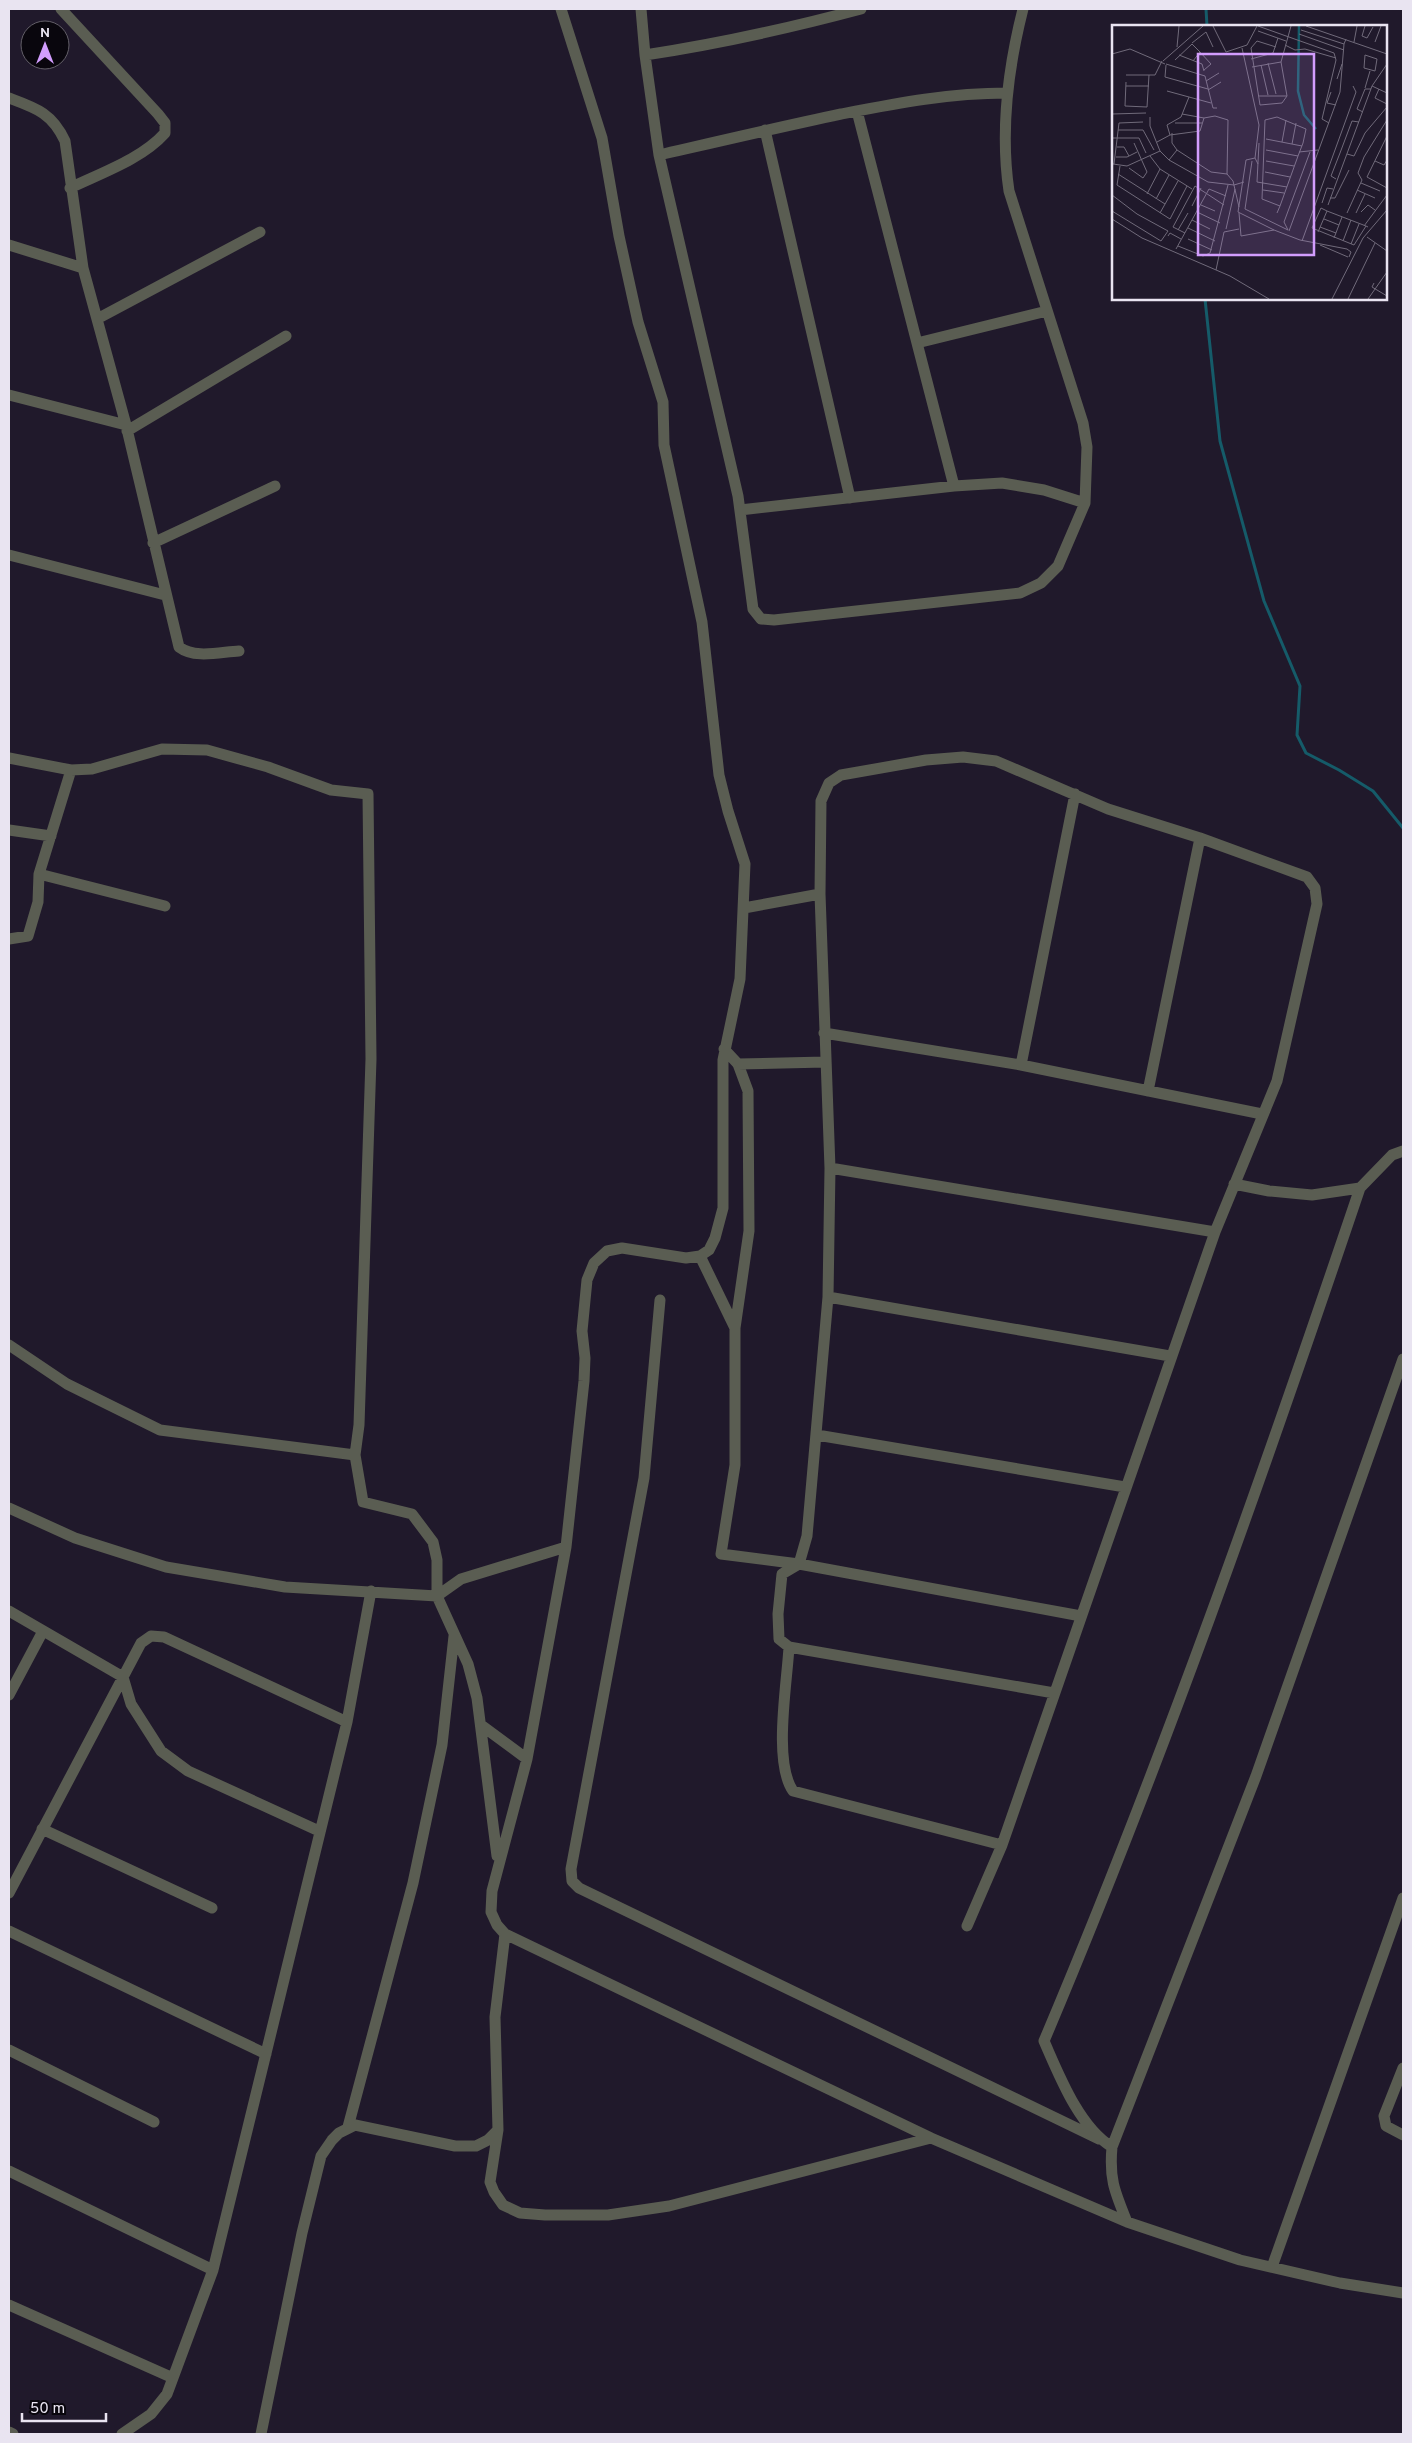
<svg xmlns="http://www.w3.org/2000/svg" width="1412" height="2443" font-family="Overpass,sans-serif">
  <rect width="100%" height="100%" fill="#20192b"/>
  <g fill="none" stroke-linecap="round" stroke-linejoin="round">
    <path stroke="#155b69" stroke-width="3" d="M 1206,9 L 1207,26
      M 1205,299 L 1220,441 L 1264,601 L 1300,686 L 1297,735 L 1306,753 L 1339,770 L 1373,791 L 1403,828"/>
    <path stroke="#5a5d52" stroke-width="11" d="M 61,9 L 158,114 L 165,123 L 165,133 C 142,159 101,173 70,188
      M 561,9 L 602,138 L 619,236 L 638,322 L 663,402 L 664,445 L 702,622 L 719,775 L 728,811 L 745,864 L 740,979 L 723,1060 L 723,1208 L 715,1238 L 709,1250 L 700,1256 L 686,1258 L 622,1248 L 607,1251 L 594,1263 L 587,1280 L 582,1331 L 585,1358 L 584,1381 L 566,1547 L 527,1759 L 492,1891 L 491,1912 L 497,1925 L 505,1934 L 931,2138
      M 641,9 L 645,55 L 659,155 L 738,496 L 753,609 L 761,619 L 774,620 L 1020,593 L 1041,583 L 1058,566 L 1085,503 L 1087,447 L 1083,423 L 1009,191 C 1000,130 1008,68 1023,9
      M 645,55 C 718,44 790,28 861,9
      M 9,98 C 36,108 52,113 65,141 L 83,268
      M 857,111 L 954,486
      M 765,130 L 850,498
      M 659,155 C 720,141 780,127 841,114 C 898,103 949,93 1007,93
      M 9,245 L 83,268 L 126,425 L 179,647 C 195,659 220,652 239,651
      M 97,319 L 260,232
      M 917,343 L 1047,311
      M 9,395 L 126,425
      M 127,431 L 286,336
      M 740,510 L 954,486 L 1002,483 L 1044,490 L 1085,503
      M 153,543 L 275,486
      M 9,555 L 165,595
      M 9,758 L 71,770 L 39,874 L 38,902 L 28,936 L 9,939
      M 71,770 L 92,769 L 162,749 L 207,750 L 268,767 L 331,790 L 368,794 L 371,1059 L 359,1425 L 355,1455
      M 9,830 L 51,836
      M 39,874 L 165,906
      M 744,908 L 820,894
      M 824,1033 L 1021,1065 L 1262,1114
      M 724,1049 L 738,1064 L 748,1091 L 749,1231 L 735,1328 L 735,1465 L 721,1554 L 799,1564 L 1081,1616
      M 738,1064 L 825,1062
      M 1021,1065 L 1075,794
      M 1148,1091 L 1200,838
      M 830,1168 L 1215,1232
      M 1234,1184 L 1269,1191 L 1312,1195 L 1360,1188
      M 700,1256 L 735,1328
      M 828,1297 L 1170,1356
      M 660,1300 L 644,1478 L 571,1869 L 572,1881 L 579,1888 L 1099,2139
      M 9,1345 L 67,1384 L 160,1430 L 355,1455 L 363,1502 L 412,1514 L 433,1542 L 437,1560 L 437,1596 L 468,1664 L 477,1698 L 497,1856
      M 817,1435 L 1125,1487
      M 9,1508 L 75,1538 L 166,1567 L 285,1587 L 437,1596 L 461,1579 L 566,1547
      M 9,1611 L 123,1677 L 131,1704 L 161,1751 L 188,1771 L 319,1831
      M 789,1647 C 787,1684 773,1762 793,1791 L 1002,1845
      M 9,1695 L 43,1631
      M 481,1725 L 527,1759
      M 42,1829 L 212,1908
      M 9,1893 L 141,1643 L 151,1636 L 164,1637 L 347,1722
      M 967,1926 L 1002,1845 L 1215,1232 L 1277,1081 L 1317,904 L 1315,888 L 1307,877 L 1200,838 L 1108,809 L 996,761 L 963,757 L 926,760 L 841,775 L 829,783 L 821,801 L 820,894 L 830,1168 L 828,1297 L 807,1536 L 799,1564 L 782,1574 L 778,1614 L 779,1639 L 789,1647 L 1054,1693
      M 9,1931 L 266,2054
      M 505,1934 L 495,2017 L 498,2130 L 490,2182 L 494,2192 L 503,2205 L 520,2213 L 545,2215 L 608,2215 L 669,2206 L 931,2138 L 1127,2222 L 1240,2260 L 1340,2283 L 1403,2293
      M 9,2050 L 154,2122
      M 1403,2068 L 1384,2116 L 1386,2126 L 1403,2135
      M 348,2127 L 413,1883 L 442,1745 L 454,1636
      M 1112,2147 L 1256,1776 L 1403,1359
      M 9,2171 L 213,2270
      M 1127,2222 C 1115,2192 1109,2180 1112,2147 C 1079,2127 1059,2075 1044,2041 C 1162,1762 1263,1475 1360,1188 L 1392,1155 L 1403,1151
      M 1272,2267 L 1403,1898
      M 9,2305 L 173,2378
      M 9,2432 L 13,2434
      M 122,2434 L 151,2414 L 167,2394 L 213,2270 L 347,1722 L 371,1591
      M 261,2434 L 302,2233 L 321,2156 L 332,2140 L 339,2133 L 355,2125 L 455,2146 L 476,2146 L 488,2140 L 498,2130"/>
  </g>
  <g transform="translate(1112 25)">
    <rect width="275" height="275" fill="#20192b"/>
    <path fill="none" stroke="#155b69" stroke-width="2.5" d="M 187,1 L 186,66 L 192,90 L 204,104"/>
    <path fill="none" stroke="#706a7a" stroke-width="1" d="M 101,1 L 114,27 L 135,20 L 145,1M 146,1 L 222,28 L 224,35 L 210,94 L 217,98M 194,1 L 275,29M 253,1 L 250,11 L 255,13 L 261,2M 189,5 L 232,19 L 234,14M 146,6 L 174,16M 187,9 L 232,25M 242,17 L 245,1M 263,17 L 269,1M 80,18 L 94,7 L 101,22M 173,20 L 183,25 L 193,24 L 224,33M 65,22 L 67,1M 164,22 L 145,16 L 139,23 L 148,80 L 170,78 L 175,71 L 169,37 L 179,1M 130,23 L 147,100 L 143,133 L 146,139M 0,29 L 18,24 L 53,39M 67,30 L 90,39 L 92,46M 253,30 L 265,34 L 263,46 L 252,43 ZM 139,34 L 161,28 L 166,13M 63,35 L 80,19 L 88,27M 51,36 L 91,1M 81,36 L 88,27 L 99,39 L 92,45M 156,38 L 164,69M 54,39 L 93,51 L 101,83 L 105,83M 54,40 L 53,52 L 96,64M 149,40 L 156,70M 140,42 L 169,37M 14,50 L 43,50 L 50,36M 225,54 L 230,39M 94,56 L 107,48M 14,57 L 13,81 L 35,82 L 37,50M 14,61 L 37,61M 260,61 L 275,68M 253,63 L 258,46M 267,64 L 263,73 L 275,79M 96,65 L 109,57M 55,66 L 99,78M 219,67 L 215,78 L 224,80M 147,71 L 175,71M 251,87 L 245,84 L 253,64 L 259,64M 0,89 L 34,88M 38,92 L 38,101 L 48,126 L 57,135 L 96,157 L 122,160 L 132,157M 92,93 L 103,91 L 116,95 L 115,149M 63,98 L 90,98M 6,105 L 31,105 L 42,125M 60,108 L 60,118 L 65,125M 58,110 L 88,106 L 92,93 L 70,89M 275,111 L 255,152 L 275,163M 0,113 L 27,113 L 34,128M 154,114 L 190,121M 45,117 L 58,110 L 55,100 L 69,92 L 77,72M 170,117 L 174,95M 147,118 L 145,157 L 175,162M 180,119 L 184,98M 5,122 L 12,122 L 17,131M 154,125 L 186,131M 187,127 L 206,125M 235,129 L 242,131 L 253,108 L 275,82M 38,131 L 48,144 L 80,164M 4,132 L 15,132 L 25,127M 143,133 L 134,135 L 126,187 L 162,205M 57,135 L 65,125 L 99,147 L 115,149 L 121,156 L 127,182M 140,136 L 133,184 L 176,205M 154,136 L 182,141M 263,136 L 272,140 L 275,135M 1,139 L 15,141 L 48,126M 2,139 L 7,98 L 31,97M 8,141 L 5,160 L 58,194 L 75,161M 17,143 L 31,153 L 35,147 L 22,118M 153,147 L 178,152M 6,149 L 53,179M 224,154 L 219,151 L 228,128 L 240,96 L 247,97M 249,158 L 268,166M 151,165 L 172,168M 245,165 L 263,173M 35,169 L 48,144M 0,170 L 25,189 L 56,206 L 49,216 L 0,186M 218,173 L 223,173 L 237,145M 44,174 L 57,150M 210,178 L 215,163 L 221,164M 89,180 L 103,186M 216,180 L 260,61 L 275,39M 80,181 L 89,163M 85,187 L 108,198M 249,187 L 256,180 L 263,185M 48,188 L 66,156M 127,188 L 129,211 L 162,205 L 188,215 L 235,224 L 239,227 L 237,232M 165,188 L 168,181 L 186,131 L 191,118 L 194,104 L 165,92 L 153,95 L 150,174 L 168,181M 235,188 L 250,155 L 246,148 L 252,132 L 275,95M 244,188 L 253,169M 0,194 L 30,213 L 118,251 L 157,274M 212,194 L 227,200M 80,195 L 98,204M 252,201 L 275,170M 254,201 L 242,220 L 200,203 L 209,183 L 215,186 L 254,201 L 256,202M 208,202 L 224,208M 76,203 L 103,216M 114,204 L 123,164M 66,205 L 76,188M 176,205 L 172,197 L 198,127M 177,206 L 228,67 L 232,19M 206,207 L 215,186M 73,208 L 61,202 L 83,161 L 112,180M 56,211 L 58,208 L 69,214M 255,212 L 275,226M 222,213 L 230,192M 76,214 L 100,225M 190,216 L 244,67 L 241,61M 231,216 L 239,195M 239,219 L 247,199M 208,220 L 236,232M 66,221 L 91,231 L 98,228 L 116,160M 64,224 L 97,164 L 114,171M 104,245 L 112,207 L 127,204M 262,258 L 260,262 L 275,271M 220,274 L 251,213 L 275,185M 236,274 L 263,218M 256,274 L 275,247"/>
    <path fill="#d29dfd" fill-opacity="0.15" stroke="#d29dfd" stroke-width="2.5" d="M 86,29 L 202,29 L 202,230 L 86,230 Z"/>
    <rect width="275" height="275" fill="none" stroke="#e9e4f1" stroke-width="2.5"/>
  </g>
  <rect width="1412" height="2443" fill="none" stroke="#e9e4f1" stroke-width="20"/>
  <g transform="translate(45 45)"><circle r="24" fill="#09060d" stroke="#635f68"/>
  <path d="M0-4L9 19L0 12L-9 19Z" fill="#d29dfd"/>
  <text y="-8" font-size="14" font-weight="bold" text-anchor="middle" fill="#e9e4f1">N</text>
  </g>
  <path d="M22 2413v8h84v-8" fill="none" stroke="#e9e4f1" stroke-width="2.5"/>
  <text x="30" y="2413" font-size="15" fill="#e9e4f1" stroke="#09060d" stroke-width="4" paint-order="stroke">50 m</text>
</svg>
